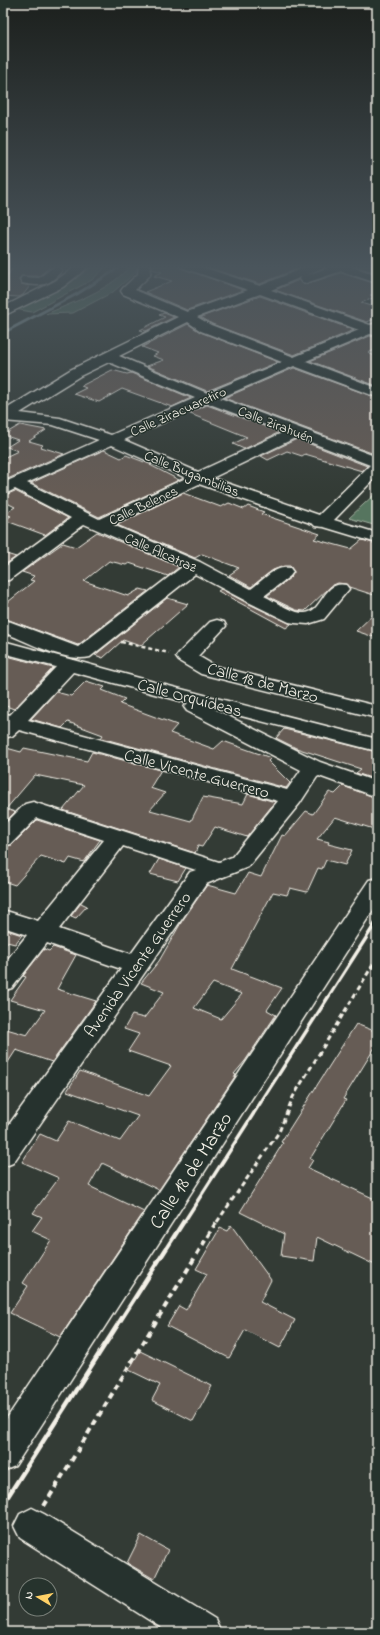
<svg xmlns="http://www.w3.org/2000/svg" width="380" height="1635" font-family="'Indie Flower',sans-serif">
  <rect width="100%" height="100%" fill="#333b35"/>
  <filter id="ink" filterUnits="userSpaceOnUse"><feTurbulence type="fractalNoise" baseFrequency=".025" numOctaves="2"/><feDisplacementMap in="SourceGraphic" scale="8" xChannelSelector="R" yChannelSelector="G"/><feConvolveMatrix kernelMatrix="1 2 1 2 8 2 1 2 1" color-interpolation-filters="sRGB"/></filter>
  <g filter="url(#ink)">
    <path fill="#56755e" stroke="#a5b3a3" d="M 90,265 L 108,265 L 92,280 L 32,312 L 14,309 L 75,278 Z
      M 129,265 L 138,265 L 135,273 L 113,292 L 73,313 L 46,314 C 69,304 118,287 129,265 Z
      M 377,492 L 377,526 L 349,518 Z"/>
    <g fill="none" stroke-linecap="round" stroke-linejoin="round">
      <path stroke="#8d9fa0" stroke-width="3" d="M 3,333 L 77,294 L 117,269 L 119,265"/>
    </g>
    <path fill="#665b54" stroke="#f4f1e8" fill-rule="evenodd" d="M 15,265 L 52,265 L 39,276 L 21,276 L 19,279 L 21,284 L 30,286 L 23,295 L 19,297 L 3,296 L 3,276 L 8,275 Z
      M 152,265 L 178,265 L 181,268 L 243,290 L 187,310 L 145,292 L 172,281 L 154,276 L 162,272 L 152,269 Z
      M 200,265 L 306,265 L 260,284 Z
      M 354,265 L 377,265 L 377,273 L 354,266 Z
      M 341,273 L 377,284 L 377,290 L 372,292 L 375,293 L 370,295 L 375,297 L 361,303 L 377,308 L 377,318 L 367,322 L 275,290 L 299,280 L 302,283 L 306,284 Z
      M 260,296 L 351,329 L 354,330 L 294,355 L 212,324 L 201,317 Z
      M 164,313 L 174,317 L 146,331 L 140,330 L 165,317 L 159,315 Z
      M 188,324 L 200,332 L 278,362 L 207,391 L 147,366 L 164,360 L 153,356 L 158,353 L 142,347 Z
      M 370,336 L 377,338 L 377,349 L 368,353 L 377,357 L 377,386 L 310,361 Z
      M 294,368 L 377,398 L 377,455 L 224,398 Z
      M 112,370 L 127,374 L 131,373 L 191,398 L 172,407 L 122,389 L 99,402 L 74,394 L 86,388 L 81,386 Z
      M 207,405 L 280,432 L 244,449 L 233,444 L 247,437 L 188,413 Z
      M 20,425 L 46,430 L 29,441 L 43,445 L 41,447 L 64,454 L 3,481 L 3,458 L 18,451 L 7,447 L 18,440 L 3,435 Z
      M 297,439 L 367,466 L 362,471 L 305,454 L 302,456 L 287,451 L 268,460 L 261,456 Z
      M 104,450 L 121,458 L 126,455 L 152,465 L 150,465 L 179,480 L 99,517 L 31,483 Z
      M 15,491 L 68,518 L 45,535 L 4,520 L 11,516 L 4,514 L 15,507 L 3,501 L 3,496 Z
      M 183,493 L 221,507 L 229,503 L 244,509 L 248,506 L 264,512 L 261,514 L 320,534 L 314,539 L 351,549 L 362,540 L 377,544 L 377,596 L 349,587 L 346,584 L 338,583 L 331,586 L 305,611 L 296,610 L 267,596 L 291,577 L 294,572 L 290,566 L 284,566 L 273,570 L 251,587 L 229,575 L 239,568 L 202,554 L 195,558 L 117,525 Z
      M 97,532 L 179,567 L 168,576 L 129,563 L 126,565 L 109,561 L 84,581 L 128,596 L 140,589 L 148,591 L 78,645 L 3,618 L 3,606 L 34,581 L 30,580 L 34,576 L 22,572 L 63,543 L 76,547 Z
      M 3,553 L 16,557 L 3,566 Z
      M 221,589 L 245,602 L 291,624 L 286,628 L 218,591 Z
      M 167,598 L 188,604 L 140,646 L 123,640 L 103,658 L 95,655 Z
      M 377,611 L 377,638 L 356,631 Z
      M 3,655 L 53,668 L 14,709 L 3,705 Z
      M 86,681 L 105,687 L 102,690 L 125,699 L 120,704 L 177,725 L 170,733 L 214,749 L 223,741 L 271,758 L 268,761 L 290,783 L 286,788 L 101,738 L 103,735 L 68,722 L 62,728 L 31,719 L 56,692 L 71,696 Z
      M 284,729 L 377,752 L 377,780 L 356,773 L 361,769 L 296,748 L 276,738 Z
      M 3,747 L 21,752 L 24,748 L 87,761 L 92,752 L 161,770 L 150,788 L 165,793 L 150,810 L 191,821 L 203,797 L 243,804 L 248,794 L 275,802 L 247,837 L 215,827 L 202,847 L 198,846 L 195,853 L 63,810 L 84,785 L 35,775 L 6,809 L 15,812 L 3,824 Z
      M 343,786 L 377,798 L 372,811 L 377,812 L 377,830 L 335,817 L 317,839 L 329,842 L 328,844 L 352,850 L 345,865 L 326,860 L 322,869 L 318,868 L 307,892 L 290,888 L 287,895 L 273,892 L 232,969 L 282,988 L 267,1010 L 276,1015 L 245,1061 L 234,1074 L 236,1075 L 159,1190 L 102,1163 L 89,1186 L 144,1212 L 60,1337 L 10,1313 L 28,1286 L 23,1283 L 51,1240 L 32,1231 L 42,1217 L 33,1213 L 59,1178 L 22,1162 L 40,1134 L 56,1141 L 69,1121 L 120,1141 L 138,1116 L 67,1091 L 80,1071 L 149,1096 L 171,1066 L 128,1051 L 139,1034 L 124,1029 L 132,1015 L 144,1018 L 164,992 L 141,983 L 159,961 L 182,921 L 207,885 L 236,893 L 248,873 L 261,877 L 282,835 L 285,836 L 306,811 L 313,814 L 329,792 L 335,794 ZM 213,983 L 242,994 L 221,1019 L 194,1008 Z
      M 37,820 L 100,840 L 84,862 L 70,858 L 66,864 L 41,856 L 15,885 L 3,881 L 3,847 L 12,845 Z
      M 159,859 L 186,868 L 178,881 L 150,874 Z
      M 81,903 L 87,906 L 76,918 L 71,916 Z
      M 3,929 L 22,935 L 15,944 L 3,941 Z
      M 53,947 L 76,955 L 57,989 L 96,1001 L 52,1062 L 16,1050 L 3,1070 L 3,1028 L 27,1035 L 45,1010 L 10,1000 L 26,977 L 23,976 L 44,949 L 49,951 Z
      M 356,1024 L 377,1032 L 377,1044 L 343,1099 L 346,1100 L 310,1159 L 313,1160 L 308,1168 L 377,1200 L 377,1266 L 317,1237 L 314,1261 L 281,1256 L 284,1234 L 240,1212 L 283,1143 L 281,1142 Z
      M 231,1225 L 271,1280 L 260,1302 L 295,1320 L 280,1348 L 245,1330 L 229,1358 L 167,1326 L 179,1306 L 186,1310 L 207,1274 L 196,1269 L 220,1228 L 227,1231 Z
      M 140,1351 L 212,1386 L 193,1421 L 152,1400 L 160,1385 L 129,1370 Z
      M 141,1535 L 168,1550 L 154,1579 L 127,1563 Z"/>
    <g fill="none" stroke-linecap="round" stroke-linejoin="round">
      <g stroke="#f4f1e8" stroke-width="3">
        <path id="minor" d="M 3,265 L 14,265 L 7,274 L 3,275 Z
          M 78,265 L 91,265 L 63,287 L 3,316 L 3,307 L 55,281 Z
          M 139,265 L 151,265 L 150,275 L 135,290 L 187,312 L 248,290 L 181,267 L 179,265 L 196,265 L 260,286 L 310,265 L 326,265 L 324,267 L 307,275 L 330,267 L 329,265 L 353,265 L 352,267 L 377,275 L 377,283 L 341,271 L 306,283 L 302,282 L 300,279 L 301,277 L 271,290 L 370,325 L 377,323 L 377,336 L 370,334 L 306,361 L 377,388 L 377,397 L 294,366 L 220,398 L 377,457 L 377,476 L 334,520 L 377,533 L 377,543 L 324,527 L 315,526 L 313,524 L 199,484 L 113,525 L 200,562 L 251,589 C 262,581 275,565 290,568 L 293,572 L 290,576 L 264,596 C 274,601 294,614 305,613 C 323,612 323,580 346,585 L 349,589 L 324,619 L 308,624 L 295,623 L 289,622 L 246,601 L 195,574 L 90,657 C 66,663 26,641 3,632 L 3,619 L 78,647 L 182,567 L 84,524 L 9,580 L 3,581 L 3,568 L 71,518 L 15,489 L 3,495 L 3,483 L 99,440 L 53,425 L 3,421 L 3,411 L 70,370 L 178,317 L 123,294 L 121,291 L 123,288 L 138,274 ZM 260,294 L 359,330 L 294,357 L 211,325 L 197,317 ZM 188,322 L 201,331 L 282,362 L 207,393 L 119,356 ZM 109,362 L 195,398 L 111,435 L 60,418 L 20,413 L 80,376 ZM 207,403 L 284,432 L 198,472 L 124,440 ZM 297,437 L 370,465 L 319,515 L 212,478 ZM 112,445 L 186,478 L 99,519 L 27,483 Z
          M 56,266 L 60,268 L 62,270 C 50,286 40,287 22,283 L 20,280 L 22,277 L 39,278 L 52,268 Z
          M 217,620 L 224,622 L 226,626 L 198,656 L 215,666 L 377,706 L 377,718 L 201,674 L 179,661 L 176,657 L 179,653 L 210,622 Z
          M 3,641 L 165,685 L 377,739 L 377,751 L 214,709 L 320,762 L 377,782 L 377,797 L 319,776 L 317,777 L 300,803 L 248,867 L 206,884 L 13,1163 L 3,1167 L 3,1133 L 121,969 L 47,943 L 12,988 L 3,991 L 3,965 L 27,935 L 3,927 L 3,910 L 38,921 L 104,840 L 37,818 L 11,844 L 3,846 L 3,826 L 25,804 L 33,802 L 219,862 L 232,857 L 278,801 L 19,730 L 12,736 L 3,738 L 3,713 L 10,715 L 56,667 L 3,653 ZM 73,672 L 188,703 L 184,707 L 187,711 L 301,770 L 287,790 L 28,720 ZM 123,846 L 196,870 L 190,872 L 131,954 L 59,929 Z
          M 377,878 L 377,904 L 15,1466 L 3,1471 L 3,1424 L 369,880 Z
          M 32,1508 L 44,1514 L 215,1619 L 221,1632 L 168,1632 L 20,1538 L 14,1526 L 20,1514 Z"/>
      </g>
      <path stroke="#f4f1e8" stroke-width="2.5" stroke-dasharray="4 3" stroke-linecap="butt" d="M 121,642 L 169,653"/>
      <path stroke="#f4f1e8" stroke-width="3" stroke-dasharray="5 3.5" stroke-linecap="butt" d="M 217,1222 L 279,1132 L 293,1097 L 377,958"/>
      <path stroke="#f4f1e8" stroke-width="4" stroke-dasharray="6 4.5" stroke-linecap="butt" d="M 44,1506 L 217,1221"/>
      <use href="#minor" fill="#26332d" fill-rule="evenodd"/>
      <path stroke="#f4f1e8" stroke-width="3.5" d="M 184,1222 L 377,921"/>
      <path stroke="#f4f1e8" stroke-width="4.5" d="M 3,1504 L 184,1221"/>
    </g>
  </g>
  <linearGradient id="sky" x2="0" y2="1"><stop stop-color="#1c201d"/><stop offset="0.54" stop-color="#4a555c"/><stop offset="1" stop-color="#4a555c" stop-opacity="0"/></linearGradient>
  <rect width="380" height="494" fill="url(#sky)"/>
  <g text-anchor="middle" stroke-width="3" stroke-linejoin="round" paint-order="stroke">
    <g font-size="14" fill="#f4f1e8" stroke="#26332d">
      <text transform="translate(178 411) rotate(-24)" y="5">Calle Ziracuaretiro</text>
      <text transform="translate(276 424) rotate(21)" y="5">Calle Zirahuén</text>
      <text transform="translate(192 473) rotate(22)" y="5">Calle Bugambilias</text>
      <text transform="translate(143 505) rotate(-25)" y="5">Calle Belenes</text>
      <text transform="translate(161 552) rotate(24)" y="5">Calle Alcatraz</text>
    </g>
    <g font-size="17" fill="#f4f1e8" stroke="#26332d">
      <text transform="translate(263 682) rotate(15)" y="6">Calle 18 de Marzo</text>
      <text transform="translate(190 697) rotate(15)" y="6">Calle Orquídeas</text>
      <text transform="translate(197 773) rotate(15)" y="6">Calle Vicente Guerrero</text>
      <text transform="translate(137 964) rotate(-55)" y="6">Avenida Vicente Guerrero</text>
    </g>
    <g font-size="20" fill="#f4f1e8" stroke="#26332d">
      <text transform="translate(190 1170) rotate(-57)" y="7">Calle 18 de Marzo</text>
    </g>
  </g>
  <rect width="380" height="1635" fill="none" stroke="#26332d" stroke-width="16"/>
  <rect x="8" y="8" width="364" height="1619" fill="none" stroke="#f4f1e8" stroke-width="1.5" filter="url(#ink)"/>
  <g transform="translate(38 1597) rotate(280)"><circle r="19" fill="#26332d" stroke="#787f78"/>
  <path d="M0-3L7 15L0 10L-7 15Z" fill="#ffd166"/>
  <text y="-6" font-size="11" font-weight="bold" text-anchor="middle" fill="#f4f1e8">N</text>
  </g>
</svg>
